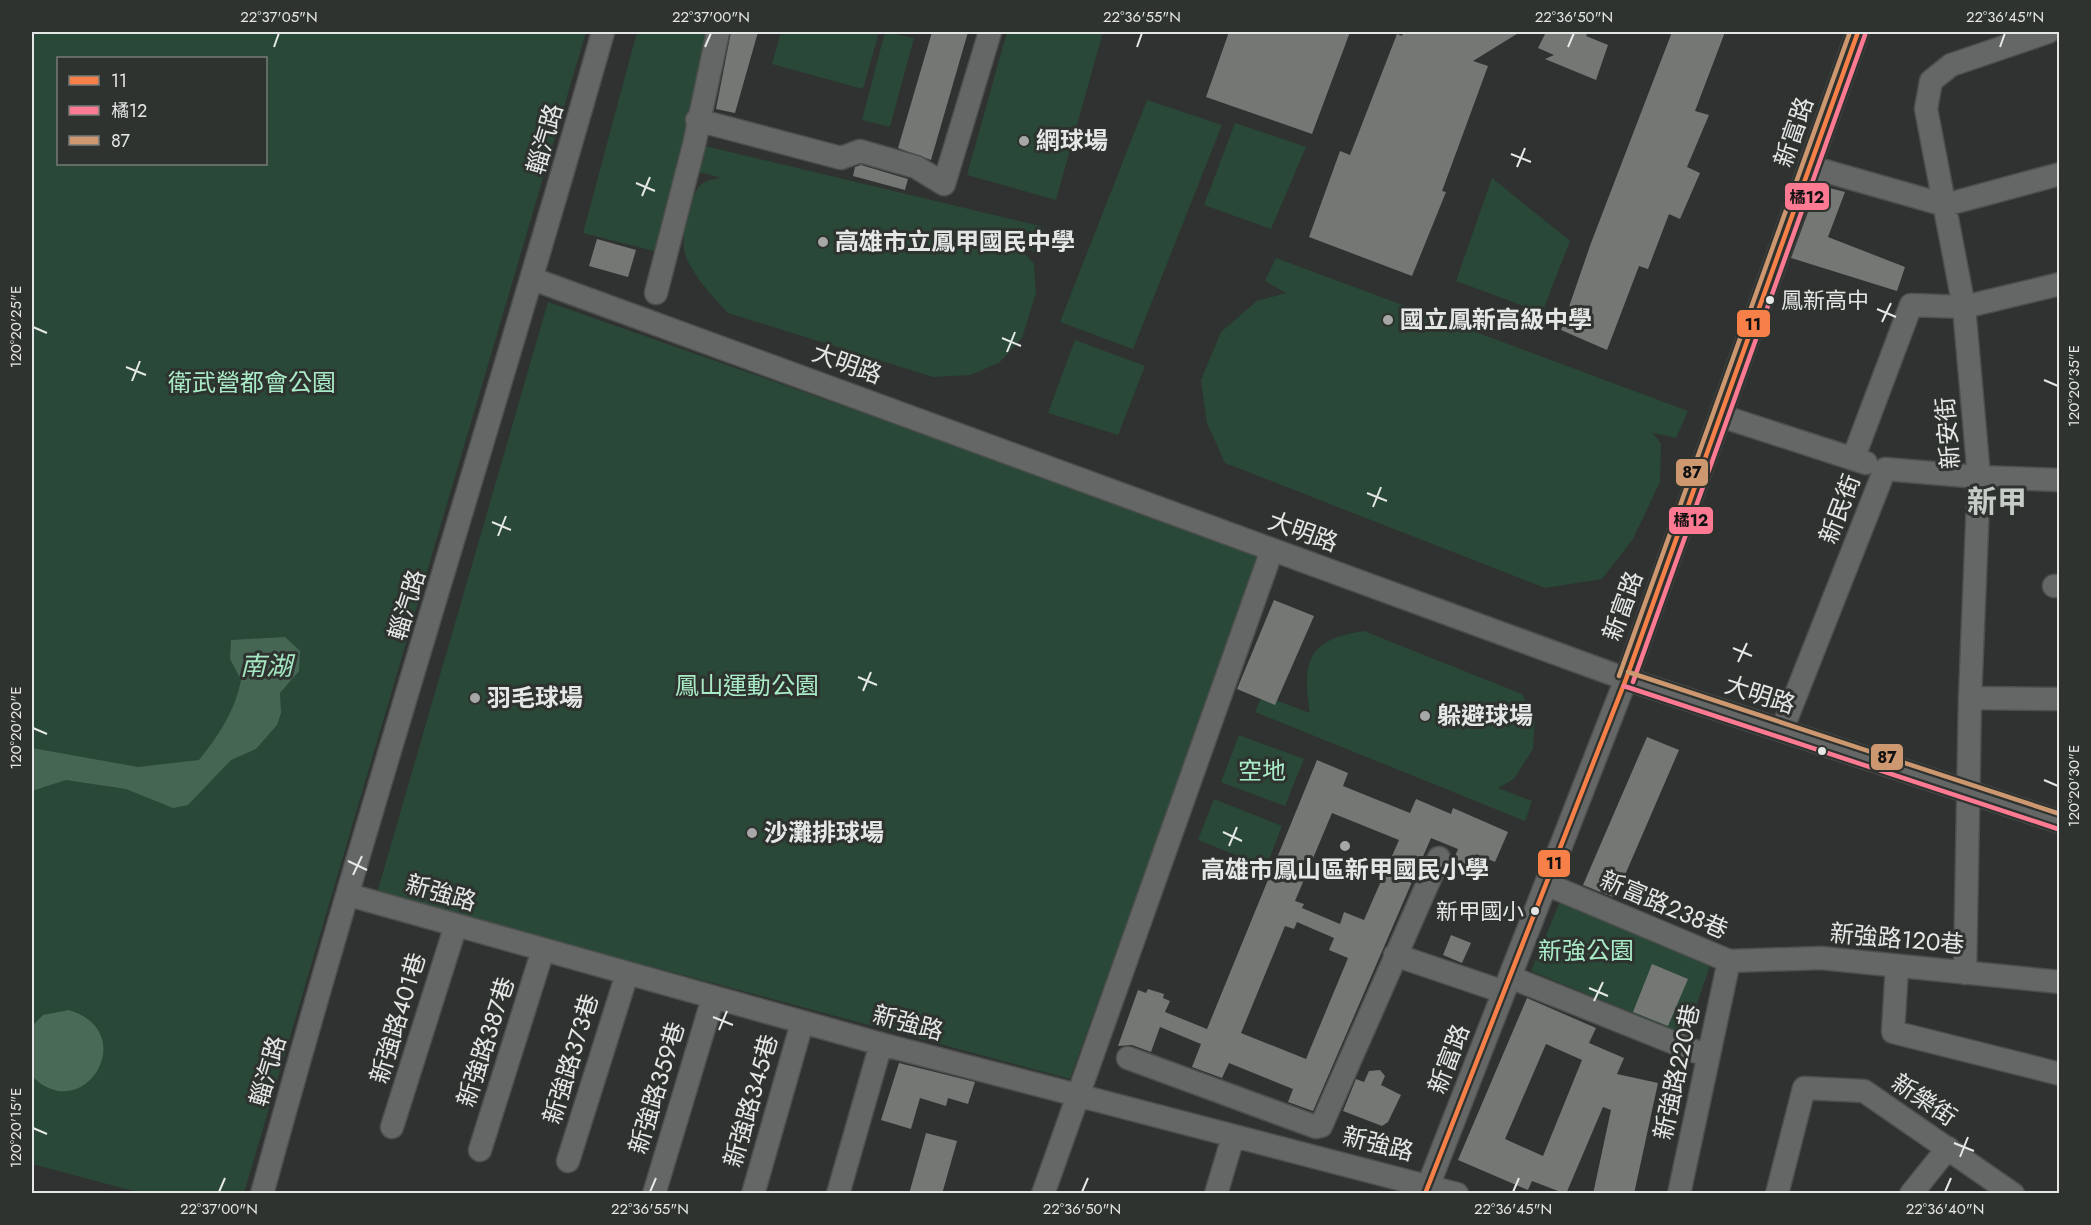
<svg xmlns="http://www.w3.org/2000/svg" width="2091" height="1225" font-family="Jost,'Noto Sans TC',sans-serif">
  <rect width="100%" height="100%" fill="#2f3230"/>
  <path fill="#294837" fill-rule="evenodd" d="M 32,32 L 586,32 L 244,1193 L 141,1193 L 32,1164 ZM 58,58 L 266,58 L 266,164 L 58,164 Z
    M 637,32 L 710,32 L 693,116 L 658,252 L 583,233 Z
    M 781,32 L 879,32 L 863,89 L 772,64 Z
    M 885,32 L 914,38 L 890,127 L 862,120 Z
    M 1007,32 L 1103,32 L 1056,200 L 967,175 Z
    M 1147,100 L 1222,125 L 1133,349 L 1060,322 Z
    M 1235,123 L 1306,147 L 1271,229 L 1204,205 Z
    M 705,146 L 1044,227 L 1040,252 L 1020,248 L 1034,264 L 1036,293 L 1022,338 L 1000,362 L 971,375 L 933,377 L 728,313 C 712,296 695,278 686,257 C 679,241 688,193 703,183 C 708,180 716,179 721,178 L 699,172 Z
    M 1492,178 L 1570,241 L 1542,313 L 1456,281 Z
    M 1276,258 L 1688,411 L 1676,438 L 1653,433 L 1661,444 L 1660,482 L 1633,539 L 1602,579 L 1545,588 L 1225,463 L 1207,423 L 1201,380 L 1221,332 L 1257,301 L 1286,293 L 1265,281 Z
    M 548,302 L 1261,553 L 1070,1079 L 377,893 Z
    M 1075,340 L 1145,366 L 1118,435 L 1048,413 Z
    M 1364,631 L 1522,694 L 1535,721 L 1533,749 L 1514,779 L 1498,788 L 1532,801 L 1525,821 L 1255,712 L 1262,695 L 1310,713 C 1301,660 1309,639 1364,631 Z
    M 1239,735 L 1304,759 L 1285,806 L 1221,782 Z
    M 1214,799 L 1282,826 L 1266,867 L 1198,840 Z
    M 1562,897 L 1711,963 L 1686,1035 L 1531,971 Z"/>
  <path fill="#496a57" d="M 69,1010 C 143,1033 82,1128 32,1076 L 32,1026 L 43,1015 Z"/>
  <path fill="#446653" d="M 285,637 L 300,651 L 299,671 L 280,693 L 281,713 L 277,725 L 256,749 L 231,760 L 188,805 L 173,808 L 126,789 L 66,780 L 32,791 L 32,748 L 138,767 L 199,760 C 219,735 235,711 241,680 L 230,659 L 231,640 Z"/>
  <path fill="#757775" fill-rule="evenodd" d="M 731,32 L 758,32 L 735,113 L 716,109 Z
    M 932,32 L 968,32 L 931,160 L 898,148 Z
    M 1229,32 L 1350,32 L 1312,134 L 1206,97 Z
    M 1403,32 L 1520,32 L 1473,61 L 1488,66 L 1442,191 L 1446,192 L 1412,276 L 1309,237 L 1340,151 L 1350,155 L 1397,34 L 1402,36 Z
    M 1546,32 L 1588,32 L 1586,36 L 1608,45 L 1596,80 L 1545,59 L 1554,55 L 1538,48 Z
    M 1672,32 L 1725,32 L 1695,111 L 1709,115 L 1687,167 L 1700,173 L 1680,219 L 1669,214 L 1648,269 L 1639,266 L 1607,350 L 1561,330 L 1591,243 Z
    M 861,165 L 908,179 L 905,190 L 853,176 L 855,167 Z
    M 1818,185 L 1845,192 L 1828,237 L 1905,267 L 1897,291 L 1791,258 Z
    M 597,239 L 636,250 L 628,277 L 589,266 Z
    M 1274,600 L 1314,616 L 1275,705 L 1237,689 Z
    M 1647,737 L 1679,750 L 1615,898 L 1583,885 Z
    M 1317,760 L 1348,773 L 1343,786 L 1410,813 L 1416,799 L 1451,814 L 1453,808 L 1508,832 L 1495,862 L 1476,854 L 1473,862 L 1464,864 L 1454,859 L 1458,849 L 1431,838 L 1313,1111 L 1288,1102 L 1293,1089 L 1229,1063 L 1222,1078 L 1192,1067 L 1201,1044 L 1160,1027 L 1151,1052 L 1132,1045 L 1118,1046 L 1138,990 L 1146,993 L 1148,989 L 1164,994 L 1163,998 L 1170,1001 L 1165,1012 L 1207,1029 ZM 1332,813 L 1399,840 L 1364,920 L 1344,912 L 1340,924 L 1302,908 L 1304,904 L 1295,901 ZM 1297,922 L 1334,938 L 1329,950 L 1348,958 L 1306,1059 L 1241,1033 L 1285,926 L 1294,929 Z
    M 1451,935 L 1471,943 L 1462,963 L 1443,955 Z
    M 1652,964 L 1688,979 L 1668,1026 L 1633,1012 Z
    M 1527,998 L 1596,1028 L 1589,1043 L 1624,1058 L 1617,1074 L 1658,1083 L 1634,1194 L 1593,1194 L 1611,1110 L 1603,1107 L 1566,1194 L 1532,1181 L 1528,1190 L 1458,1160 ZM 1546,1044 L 1582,1060 L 1543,1156 L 1505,1139 Z
    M 899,1063 L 975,1082 L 968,1104 L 948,1098 L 946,1106 L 920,1098 L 911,1129 L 881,1120 Z
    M 1380,1070 L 1385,1076 L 1381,1085 L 1401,1095 L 1388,1122 L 1382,1126 L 1343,1111 L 1356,1079 L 1364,1082 L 1369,1071 Z
    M 926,1133 L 957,1141 L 942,1194 L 909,1194 Z"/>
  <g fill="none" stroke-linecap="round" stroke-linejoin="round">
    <g stroke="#4d4f4e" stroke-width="25">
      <path id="minor" d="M 697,120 L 841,158 L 860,151 L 916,167 L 944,184 L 990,32
        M 1811,167 L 1945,205 L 2060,174
        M 533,279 L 1626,679 L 2060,822
        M 656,293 L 694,145 L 718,32
        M 1721,416 L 1866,463
        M 1853,459 L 1911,305 L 1964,307 L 2060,284
        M 2054,586 L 2060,586
        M 1970,698 L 2060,699
        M 1782,730 L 1885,469 L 1979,477 L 2060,480
        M 1546,884 L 1729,961 L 1821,958 L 2060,982
        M 349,895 L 881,1044 L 1457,1194
        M 1395,955 L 1504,992
        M 1897,966 L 1893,1032 L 2060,1074
        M 1965,973 L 1970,698 L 1979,477 L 1964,307 L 1926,109 L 1931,81 L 1951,65 L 2048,32
        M 1510,977 L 1707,1056
        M 1128,1058 L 1316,1127 L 1321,1126 L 1439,858
        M 392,1127 L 456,925
        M 480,1150 L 543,950
        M 568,1161 L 627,974
        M 262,1194 C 369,804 493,420 603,32
        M 654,1194 L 713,998
        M 753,1194 L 802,1023
        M 838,1194 L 881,1044
        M 1043,1194 L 1272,550
        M 1216,1194 L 1233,1137
        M 1425,1194 L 1626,679 L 1858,32
        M 1679,1194 L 1729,961
        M 1777,1194 L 1804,1088 L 1864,1091 L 2013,1194
        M 1911,1194 L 1948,1148"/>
    </g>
    <use href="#minor" stroke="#656766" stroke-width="22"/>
    <g stroke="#2e3330" stroke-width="9">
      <path id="bus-1" d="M 1425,1194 L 1626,679 L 1858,32"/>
    </g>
    <g stroke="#2e3330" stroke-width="9">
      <path id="bus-2" d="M 1633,682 L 1865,35
        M 1624,686 L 2058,829"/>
    </g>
    <g stroke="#2e3330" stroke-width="9">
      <path id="bus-3" d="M 1628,672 L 2060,814
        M 1619,676 L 1850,32"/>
    </g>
    <use href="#bus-1" stroke="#f78048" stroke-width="4.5"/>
    <use href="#bus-2" stroke="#fe7a93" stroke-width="4.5"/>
    <use href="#bus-3" stroke="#cd976f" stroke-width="4.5"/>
  </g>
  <path fill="none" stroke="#e4e7e5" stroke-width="2" d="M 274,47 L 279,33M 705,47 L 711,33M 1137,47 L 1142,33M 1568,47 L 1574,33M 2000,47 L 2005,33M 1511,154 L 1531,162M 1517,167 L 1525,148M 636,183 L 655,191M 642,196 L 650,177M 1877,309 L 1896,317M 1882,322 L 1891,303M 33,327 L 47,333M 1002,338 L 1021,346M 1007,352 L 1015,332M 126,367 L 146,375M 2044,380 L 2058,386M 132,381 L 140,361M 1367,493 L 1387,501M 1373,507 L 1381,487M 492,522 L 511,530M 498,536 L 506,516M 1733,648 L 1752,656M 1738,662 L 1747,643M 858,677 L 877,685M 863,691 L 871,672M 33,728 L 47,734M 2044,780 L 2058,786M 1223,832 L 1242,841M 1229,846 L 1237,827M 348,861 L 367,870M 353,875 L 362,856M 1589,988 L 1608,996M 1594,1001 L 1603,982M 713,1017 L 733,1025M 719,1030 L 727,1011M 33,1128 L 47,1134M 1954,1143 L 1974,1151M 1960,1157 L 1968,1137M 219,1192 L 225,1178M 650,1192 L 656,1178M 1082,1192 L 1088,1178M 1513,1192 L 1519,1178M 1945,1192 L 1951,1178"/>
  <g fill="#a5a8a6" stroke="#2e3330" stroke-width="2">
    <circle cx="1024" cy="141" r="6"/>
    <circle cx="823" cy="242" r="6"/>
    <circle cx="1388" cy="320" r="6"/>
    <circle cx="475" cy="698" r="6"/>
    <circle cx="1425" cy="716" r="6"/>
    <circle cx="752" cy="833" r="6"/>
    <circle cx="1345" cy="846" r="6"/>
  </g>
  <g fill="#e4e7e5" stroke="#2e3330" stroke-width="2">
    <circle cx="1770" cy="300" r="5"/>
    <circle cx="1822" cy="751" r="5"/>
    <circle cx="1535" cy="911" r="5"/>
  </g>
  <g text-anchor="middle" stroke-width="6" stroke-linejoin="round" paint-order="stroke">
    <g font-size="22" fill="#e4e7e5" stroke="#2e3330" text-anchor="start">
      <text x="1781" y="308">鳳新高中</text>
      <text x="1524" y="919" text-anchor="end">新甲國小</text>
    </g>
    <g font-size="24" fill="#e4e7e5" stroke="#2e3330">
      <text transform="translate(1794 132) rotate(-71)" y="8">新富路</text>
      <text transform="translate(545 139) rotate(-74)" y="8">輜汽路</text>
      <text transform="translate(847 364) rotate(20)" y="8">大明路</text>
      <text transform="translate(1948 433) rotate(-95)" y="8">新安街</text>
      <text transform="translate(1840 509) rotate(-69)" y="8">新民街</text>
      <text transform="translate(1303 532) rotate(20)" y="8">大明路</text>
      <text transform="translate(407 605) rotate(-73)" y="8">輜汽路</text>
      <text transform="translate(1623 606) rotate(-70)" y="8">新富路</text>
      <text transform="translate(1760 695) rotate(18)" y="8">大明路</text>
      <text transform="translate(441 893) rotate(16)" y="8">新強路</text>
      <text transform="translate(1664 905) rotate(23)" y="8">新富路238巷</text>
      <text transform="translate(1897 939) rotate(5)" y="8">新強路120巷</text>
      <text transform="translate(398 1018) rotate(-73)" y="8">新強路401巷</text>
      <text transform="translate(908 1023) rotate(15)" y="8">新強路</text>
      <text transform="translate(486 1042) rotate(-72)" y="8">新強路387巷</text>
      <text transform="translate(571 1059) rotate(-73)" y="8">新強路373巷</text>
      <text transform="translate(1449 1059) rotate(-69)" y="8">新富路</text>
      <text transform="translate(268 1071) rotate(-74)" y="8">輜汽路</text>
      <text transform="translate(1677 1072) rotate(-78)" y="8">新強路220巷</text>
      <text transform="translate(657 1088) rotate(-73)" y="8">新強路359巷</text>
      <text transform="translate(1924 1100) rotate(34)" y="8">新樂街</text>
      <text transform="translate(751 1101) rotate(-74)" y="8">新強路345巷</text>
      <text transform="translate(1378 1144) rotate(14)" y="8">新強路</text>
    </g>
    <g font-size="24" font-weight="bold" fill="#e4e7e5" stroke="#2e3330" text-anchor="start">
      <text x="1036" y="149">網球場</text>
      <text x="835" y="250">高雄市立鳳甲國民中學</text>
      <text x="1400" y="328">國立鳳新高級中學</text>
      <text x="487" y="706">羽毛球場</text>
      <text x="1437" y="724">躲避球場</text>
      <text x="764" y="841">沙灘排球場</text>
      <text x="1345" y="878" text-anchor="middle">高雄市鳳山區新甲國民小學</text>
    </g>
    <g font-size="24" fill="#a9ebc6" stroke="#2e3330">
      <text x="252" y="391">衛武營都會公園</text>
      <text x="747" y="694">鳳山運動公園</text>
      <text x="1262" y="779">空地</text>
      <text x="1586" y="959">新強公園</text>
    </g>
    <g font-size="26" font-style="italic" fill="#a4e6c1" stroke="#2e3330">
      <text x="266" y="675">南湖</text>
    </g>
    <g font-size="30" font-weight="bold" fill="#c7ccc9" stroke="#2e3330">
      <text x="1997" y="512">新甲</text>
    </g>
  </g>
  <g stroke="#2e3330" stroke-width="2">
    <rect x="1784" y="182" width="46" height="29" rx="6" fill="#fe7a93"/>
    <rect x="1736" y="309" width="35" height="29" rx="6" fill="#f78048"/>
    <rect x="1675" y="458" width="34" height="29" rx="6" fill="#cd976f"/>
    <rect x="1668" y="506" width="46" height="29" rx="6" fill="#fe7a93"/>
    <rect x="1870" y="743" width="34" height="28" rx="6" fill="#cd976f"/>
    <rect x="1537" y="849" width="34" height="29" rx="6" fill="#f78048"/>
  </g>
  <g font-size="16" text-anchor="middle" font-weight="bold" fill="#111">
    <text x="1807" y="203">橘12</text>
    <text x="1753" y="330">11</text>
    <text x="1692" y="478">87</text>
    <text x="1691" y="526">橘12</text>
    <text x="1887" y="763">87</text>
    <text x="1554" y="869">11</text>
  </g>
  <rect width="2091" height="1225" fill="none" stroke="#2e3330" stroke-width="66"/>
  <rect x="57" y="57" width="210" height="108" fill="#2e3330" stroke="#777b78" stroke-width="1.5"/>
  <rect x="69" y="76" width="30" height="9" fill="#f78048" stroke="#777b78" stroke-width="1.5"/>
  <text x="111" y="87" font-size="18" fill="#e4e7e5">11</text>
  <rect x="69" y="106" width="30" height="9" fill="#fe7a93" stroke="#777b78" stroke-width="1.5"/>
  <text x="111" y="117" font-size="18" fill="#e4e7e5">橘12</text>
  <rect x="69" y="136" width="30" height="9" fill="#cd976f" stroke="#777b78" stroke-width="1.5"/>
  <text x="111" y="147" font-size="18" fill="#e4e7e5">87</text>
  <rect x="33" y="33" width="2025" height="1159" fill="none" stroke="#e4e7e5" stroke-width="2"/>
  <g font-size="15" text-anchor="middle" fill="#e4e7e5">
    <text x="279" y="22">22°37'05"N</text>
    <text x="711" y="22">22°37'00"N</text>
    <text x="1142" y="22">22°36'55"N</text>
    <text x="1574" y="22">22°36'50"N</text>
    <text x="2005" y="22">22°36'45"N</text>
    <text transform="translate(16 327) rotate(-90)" y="5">120°20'25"E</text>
    <text transform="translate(2074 386) rotate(-90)" y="5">120°20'35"E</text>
    <text transform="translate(16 728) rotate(-90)" y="5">120°20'20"E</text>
    <text transform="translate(2074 786) rotate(-90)" y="5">120°20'30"E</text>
    <text transform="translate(16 1128) rotate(-90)" y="5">120°20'15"E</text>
    <text x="219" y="1214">22°37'00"N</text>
    <text x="650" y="1214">22°36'55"N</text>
    <text x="1082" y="1214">22°36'50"N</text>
    <text x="1513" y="1214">22°36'45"N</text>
    <text x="1945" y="1214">22°36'40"N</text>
  </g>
</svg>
